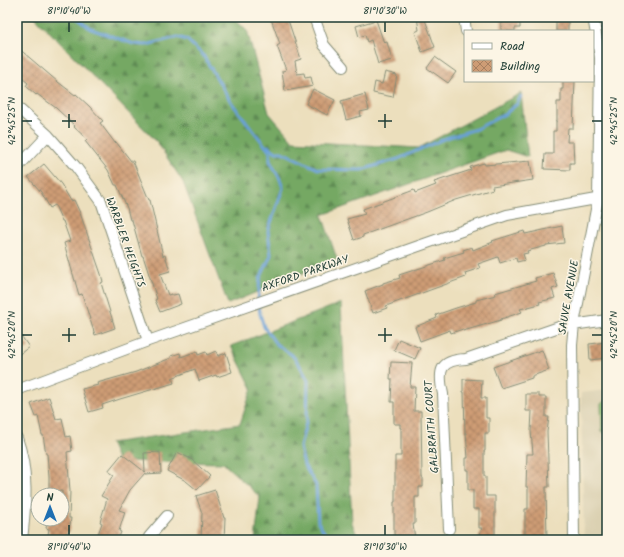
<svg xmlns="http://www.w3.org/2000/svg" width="624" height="557" font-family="Kalam,sans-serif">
  <defs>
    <pattern id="forest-firs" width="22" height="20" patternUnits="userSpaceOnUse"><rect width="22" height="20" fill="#74a864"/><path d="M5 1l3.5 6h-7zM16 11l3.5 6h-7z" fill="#5f8a53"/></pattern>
    <pattern id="building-cross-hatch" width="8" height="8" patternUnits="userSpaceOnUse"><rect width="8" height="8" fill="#ce9c75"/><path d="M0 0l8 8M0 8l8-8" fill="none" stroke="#a78061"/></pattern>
  </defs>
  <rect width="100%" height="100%" fill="#fcf5e5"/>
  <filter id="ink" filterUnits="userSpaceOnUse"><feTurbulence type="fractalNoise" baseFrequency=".025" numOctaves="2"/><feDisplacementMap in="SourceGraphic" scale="8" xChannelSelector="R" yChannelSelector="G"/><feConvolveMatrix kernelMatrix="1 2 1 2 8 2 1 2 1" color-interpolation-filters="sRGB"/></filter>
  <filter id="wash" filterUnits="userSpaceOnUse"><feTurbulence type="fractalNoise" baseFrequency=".012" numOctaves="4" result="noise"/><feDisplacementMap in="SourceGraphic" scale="16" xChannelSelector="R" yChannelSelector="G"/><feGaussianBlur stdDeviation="0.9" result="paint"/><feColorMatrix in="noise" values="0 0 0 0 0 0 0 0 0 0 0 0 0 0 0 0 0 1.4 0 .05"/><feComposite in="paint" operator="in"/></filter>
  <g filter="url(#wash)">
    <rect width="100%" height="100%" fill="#ecdfbd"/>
    <path fill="#dbd1b2" d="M 607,390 L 607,540 L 584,540 L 581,393 Z"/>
    <path fill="url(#forest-firs)" stroke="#4a724c" d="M 35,17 L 233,17 L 247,30 L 269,113 L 293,141 L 419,148 L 521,93 L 528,157 L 506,150 L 322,215 L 337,259 L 228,304 L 183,182 L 157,142 Z
      M 341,303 L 352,523 L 359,540 L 255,540 L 260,497 L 223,463 L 118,461 L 110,443 L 240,424 L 252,388 L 231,346 Z"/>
    <path fill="#91c272" stroke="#588053" d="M 607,399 L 607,434 L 602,431 L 601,404 Z"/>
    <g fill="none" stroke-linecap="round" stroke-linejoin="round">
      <path stroke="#69a0d7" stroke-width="3" d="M 76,17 L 91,29 L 134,44 L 146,45 L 178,37 L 187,40 L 203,55 L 231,102 L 270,152 L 270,161 L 280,179 L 283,188 L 268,231 L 271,255 L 260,279 L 258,300 L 260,314 L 264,327 L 276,344 L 292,355 L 299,364 L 308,380 L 307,419 L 300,447 L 304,465 L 316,485 L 318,522 L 329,540
        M 268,146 L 276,152 L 282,152 L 318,169 L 361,170 L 398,159 L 446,138 L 476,129 L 505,114 L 517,104 L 521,96"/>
    </g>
    <g id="blocks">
      <path fill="url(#building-cross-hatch)" d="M 277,17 L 287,17 L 301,59 L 295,61 L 297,74 L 304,73 L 305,78 L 311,77 L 313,86 L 285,91 L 282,71 L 286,70 L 277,46 L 280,44 L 271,19 Z
        M 417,17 L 424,17 L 435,47 L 422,52 L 415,32 L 419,30 Z
        M 501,17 L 515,17 L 515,21 L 520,21 L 520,28 L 515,28 L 515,31 L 501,31 Z
        M 556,18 L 568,18 L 568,31 L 556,31 Z
        M 376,20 L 384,43 L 387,42 L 392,60 L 378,64 L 371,40 L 367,42 L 365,35 L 359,37 L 356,26 Z
        M 17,47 L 58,82 L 75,95 L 76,94 L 89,106 L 103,121 L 100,123 L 115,143 L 116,142 L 131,161 L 133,161 L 149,200 L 150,200 L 163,256 L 165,255 L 170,271 L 160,274 L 168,295 L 172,294 L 173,295 L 178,294 L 181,304 L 160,312 L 155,300 L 157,299 L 143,256 L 142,256 L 132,220 L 130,220 L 127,208 L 117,185 L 115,185 L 108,170 L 85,141 L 87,139 L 74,127 L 75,126 L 56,108 L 37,94 L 36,95 L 26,86 L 28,83 L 17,74 Z
        M 435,57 L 456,72 L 448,83 L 427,68 Z
        M 385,72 L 397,75 L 393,97 L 373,93 L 375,82 L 382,84 Z
        M 563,81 L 575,81 L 573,128 L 568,128 L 567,142 L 573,142 L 574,163 L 570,163 L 570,170 L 544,169 L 545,154 L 553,154 L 553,131 L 556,131 L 556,121 L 557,121 L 557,102 L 561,102 L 561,89 L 563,89 Z
        M 313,89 L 335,100 L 327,115 L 306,104 Z
        M 365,94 L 369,110 L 360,112 L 361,116 L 346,120 L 341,101 Z
        M 530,161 L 533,180 L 492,186 L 493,189 L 456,200 L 427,212 L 363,235 L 363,237 L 354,240 L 347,219 L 365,214 L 363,209 L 414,190 L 415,193 L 436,185 L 434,182 L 471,170 L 470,167 L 484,163 L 485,165 Z
        M 44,164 L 61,184 L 71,201 L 74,200 L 80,213 L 101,274 L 103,282 L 101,283 L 115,328 L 95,335 L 82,294 L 79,295 L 64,243 L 70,241 L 63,221 L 62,221 L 55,205 L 50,208 L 41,192 L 28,177 Z
        M 562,226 L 564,243 L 546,245 L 546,246 L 527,251 L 528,253 L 523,254 L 525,260 L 517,262 L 516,258 L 500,263 L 498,257 L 478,264 L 480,268 L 465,273 L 466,277 L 386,306 L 387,308 L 373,313 L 365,291 L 383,284 L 383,283 L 400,278 L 399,275 L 445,260 L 444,258 L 464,252 L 463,250 L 472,247 L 473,250 L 493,242 L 492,241 L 524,231 L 525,234 Z
        M 553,273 L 558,287 L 552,289 L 555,298 L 539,302 L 540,304 L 520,309 L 522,312 L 501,319 L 501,320 L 463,331 L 463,329 L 451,333 L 450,330 L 420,341 L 415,327 L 437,318 L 436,315 L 456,308 L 476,302 L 476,300 L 496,295 L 495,293 L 536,281 L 535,278 Z
        M 17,330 L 29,347 L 17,356 Z
        M 399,339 L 420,348 L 415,359 L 394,350 Z
        M 607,342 L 607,358 L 590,360 L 589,344 Z
        M 542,350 L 549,370 L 532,376 L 532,378 L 501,388 L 493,367 Z
        M 197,351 L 198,355 L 206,352 L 207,355 L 216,351 L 218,356 L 226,353 L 232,372 L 217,377 L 216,375 L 199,381 L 195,369 L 172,378 L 174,383 L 120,399 L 102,405 L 103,408 L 89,412 L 82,389 L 98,385 L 97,383 L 136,372 L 171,358 L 171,356 L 180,353 L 181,357 Z
        M 391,362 L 412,363 L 410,387 L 415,387 L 414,411 L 421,411 L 422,478 L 423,478 L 423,487 L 419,487 L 419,497 L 415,497 L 415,524 L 413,524 L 415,539 L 409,540 L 395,540 L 394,533 L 394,502 L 395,502 L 395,456 L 401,456 L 401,428 L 400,428 L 400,424 L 394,424 L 394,402 L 391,402 L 392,379 L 390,379 Z
        M 463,379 L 482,380 L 481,398 L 486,398 L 486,418 L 489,418 L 489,433 L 485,433 L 485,451 L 484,451 L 484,476 L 486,476 L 486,496 L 495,496 L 495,540 L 478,540 L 482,528 L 479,528 L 479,509 L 473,509 L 473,490 L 468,490 L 468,470 L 466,470 L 466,458 L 468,458 L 466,433 L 465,433 L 464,392 L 463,392 Z
        M 526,394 L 539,394 L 539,397 L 546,397 L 546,417 L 549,417 L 547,432 L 549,487 L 546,487 L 547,540 L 525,540 L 525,509 L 528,509 L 528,487 L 526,487 L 527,454 L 533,454 L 531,431 L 532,411 L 526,411 Z
        M 49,397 L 56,419 L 62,418 L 66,437 L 70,436 L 72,451 L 67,452 L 70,491 L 69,518 L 71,518 L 69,532 L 67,532 L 66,540 L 47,540 L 49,529 L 46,528 L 48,519 L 62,519 L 62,491 L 49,492 L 49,477 L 47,454 L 46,454 L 43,435 L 42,435 L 38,416 L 36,417 L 31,404 Z
        M 160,452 L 161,473 L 145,474 L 145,473 L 130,490 L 119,510 L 125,512 L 119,531 L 121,532 L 118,540 L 96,540 L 102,523 L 100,522 L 107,499 L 101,496 L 114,475 L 108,471 L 122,454 L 145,472 L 144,453 Z
        M 177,452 L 191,459 L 210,476 L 197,490 L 186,481 L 167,471 Z
        M 215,490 L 224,518 L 225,518 L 224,540 L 201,540 L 202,513 L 196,496 Z"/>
    </g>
  </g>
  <g filter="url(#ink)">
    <use href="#blocks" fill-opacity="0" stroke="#868e78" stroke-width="1"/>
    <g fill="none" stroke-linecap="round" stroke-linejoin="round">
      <g stroke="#868e78" stroke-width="12">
        <path id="street" d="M 314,17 L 324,45 L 343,67
          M 464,17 L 466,31
          M 17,107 L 48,135 L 76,167 L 101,201 L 148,341
          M 17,168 L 48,135
          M 17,390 L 148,341 L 507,215 L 607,197
          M 17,438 C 29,471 26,505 22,540
          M 449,529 L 443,394 C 438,371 439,360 466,359 L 559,327 L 607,320
          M 149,540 L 149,537 L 167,516
          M 574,540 L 572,345 L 574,324 L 598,199 L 600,58 L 593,17"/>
      </g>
      <use href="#street" stroke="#fff" stroke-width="10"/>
    </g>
  </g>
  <path fill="none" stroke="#1f3d34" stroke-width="1.5" d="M 69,22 L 69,32M 385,22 L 385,32M 69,114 L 69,128M 385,114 L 385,128M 22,121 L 32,121M 62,121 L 76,121M 378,121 L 392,121M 592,121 L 602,121M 69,328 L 69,342M 385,328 L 385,342M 22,335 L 32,335M 62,335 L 76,335M 378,335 L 392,335M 592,335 L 602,335M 69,525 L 69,535M 385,525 L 385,535"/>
  <g text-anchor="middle" stroke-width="3" stroke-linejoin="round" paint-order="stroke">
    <g font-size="11" fill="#1f3d34" stroke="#fcf5e5">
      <text transform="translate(126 242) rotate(70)" y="4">WARBLER HEIGHTS</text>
      <text transform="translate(305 273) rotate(-19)" y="4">AXFORD PARKWAY</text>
      <text transform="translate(568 297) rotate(-80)" y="4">SAUVE AVENUE</text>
      <text transform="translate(431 427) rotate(-94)" y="4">GALBRAITH COURT</text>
    </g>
  </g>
  <rect width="624" height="557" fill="none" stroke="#fcf5e5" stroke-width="44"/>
  <rect x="464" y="30" width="130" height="52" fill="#fcf5e5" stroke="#a4ab9e"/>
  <rect x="472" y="43" width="20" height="6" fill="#ffffff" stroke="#a4ab9e"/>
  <text x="500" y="50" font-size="12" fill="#1f3d34">Road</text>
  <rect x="472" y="60" width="20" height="12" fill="url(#building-cross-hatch)" stroke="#a4ab9e"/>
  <text x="500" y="70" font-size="12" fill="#1f3d34">Building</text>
  <g transform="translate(50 507)"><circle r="19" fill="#fcf5e5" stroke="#a4ab9e"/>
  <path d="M0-3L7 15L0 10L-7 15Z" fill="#1f6fb2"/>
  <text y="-6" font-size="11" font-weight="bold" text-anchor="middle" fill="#1f3d34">N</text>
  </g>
  <rect x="22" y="22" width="580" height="513" fill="none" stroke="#1f3d34" stroke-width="1.5"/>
  <g font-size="10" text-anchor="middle" fill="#1f3d34">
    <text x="69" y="14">81°10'40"W</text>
    <text x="385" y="14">81°10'30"W</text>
    <text transform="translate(11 121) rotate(-90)" y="4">42°45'25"N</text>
    <text transform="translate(613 121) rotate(-90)" y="4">42°45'25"N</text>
    <text transform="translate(11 335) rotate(-90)" y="4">42°45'20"N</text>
    <text transform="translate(613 335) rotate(-90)" y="4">42°45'20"N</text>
    <text x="69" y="550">81°10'40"W</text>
    <text x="385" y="550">81°10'30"W</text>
  </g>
</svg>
